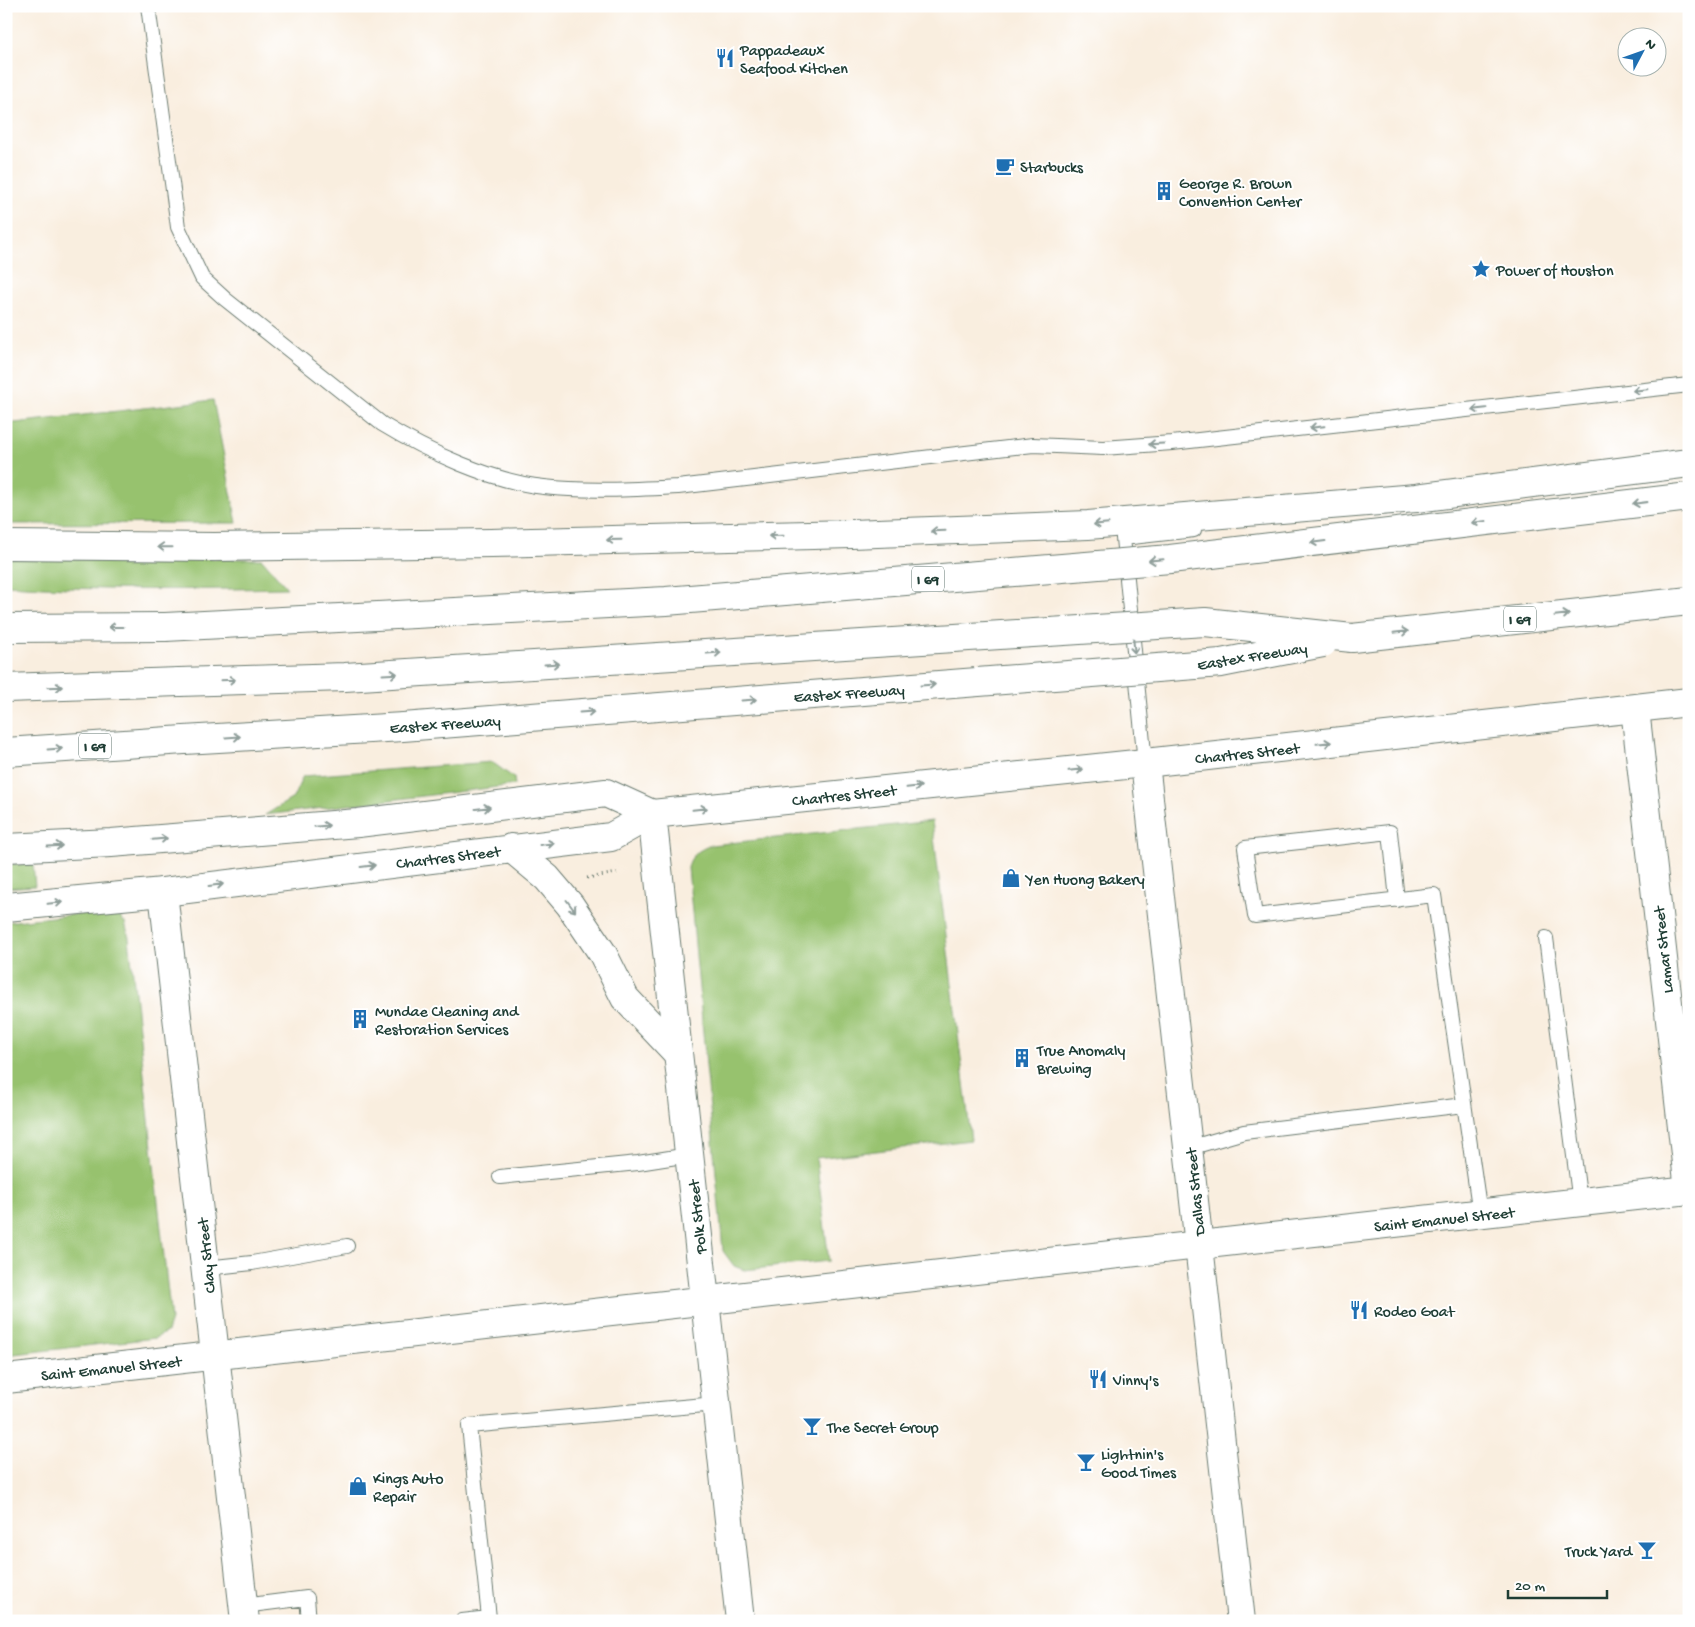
<svg xmlns="http://www.w3.org/2000/svg" width="1695" height="1627" font-family="'Gochi Hand',sans-serif">
  <rect width="100%" height="100%" fill="#fff"/>
  <filter id="ink" filterUnits="userSpaceOnUse"><feTurbulence type="fractalNoise" baseFrequency=".02" numOctaves="2"/><feDisplacementMap in="SourceGraphic" scale="10" xChannelSelector="R" yChannelSelector="G"/><feConvolveMatrix kernelMatrix="1 2 1 2 8 2 1 2 1" color-interpolation-filters="sRGB"/></filter>
  <filter id="wash" filterUnits="userSpaceOnUse"><feTurbulence type="fractalNoise" baseFrequency=".0096" numOctaves="4" result="noise"/><feDisplacementMap in="SourceGraphic" scale="20" xChannelSelector="R" yChannelSelector="G"/><feGaussianBlur stdDeviation="1.12" result="paint"/><feColorMatrix in="noise" values="0 0 0 0 0 0 0 0 0 0 0 0 0 0 0 0 0 1.4 0 .05"/><feComposite in="paint" operator="in"/></filter>
  <g filter="url(#wash)">
    <rect width="100%" height="100%" fill="#f9eedf"/>
    <path fill="#97c26e" stroke="#5b8051" d="M 213,400 L 237,523 L 6,524 L 6,424 Z
      M 6,558 L 262,559 L 287,588 C 193,590 100,591 6,585 Z
      M 492,762 L 514,778 L 515,785 L 265,815 L 293,798 L 303,776 Z
      M 932,821 L 971,1140 L 816,1158 L 829,1261 L 744,1270 L 734,1266 L 723,1251 L 688,868 C 690,855 699,850 711,845 Z
      M 6,864 L 33,864 L 35,886 L 6,888 Z
      M 106,911 L 116,912 L 125,923 L 129,938 L 171,1320 L 167,1332 L 155,1338 L 6,1355 L 6,922 Z"/>
  </g>
  <g filter="url(#ink)">
    <g fill="none" stroke-linecap="round" stroke-linejoin="round">
      <g stroke="#6b7b70" stroke-width="16">
        <path id="service" d="M 148,6 L 178,227 L 202,278 L 225,299 L 382,424 C 426,451 493,482 544,487 C 588,492 634,489 678,487 L 1033,445 L 1103,448 L 1172,443 L 1689,385
          M 1145,763 L 1123,538 L 1194,530
          M 1397,900 L 1390,832 L 1245,848 L 1255,916 L 1434,895 L 1480,1214
          M 1546,938 L 1580,1203
          M 1189,1148 L 1244,1132 L 1464,1105
          M 500,1177 L 638,1163 L 689,1155
          M 206,1268 L 252,1263 L 347,1246
          M 243,1606 L 307,1598 L 309,1621
          M 462,1621 L 489,1618 L 469,1426 L 716,1404"/>
      </g>
      <g stroke="#6b7b70" stroke-width="30">
        <path id="minor" d="M 1635,709 L 1689,1190
          M 1145,763 L 1241,1621
          M 163,892 L 245,1621"/>
      </g>
      <g stroke="#6b7b70" stroke-width="30">
        <path id="tertiary" d="M 511,848 L 547,878 L 570,905 L 603,954 L 625,998 L 678,1054
          M 6,907 L 163,892 L 611,837 L 652,814
          M 6,1379 L 1689,1190"/>
      </g>
      <g stroke="#6b7b70" stroke-width="30">
        <path id="secondary" d="M 740,1621 L 652,814 L 1145,763 L 1689,702"/>
      </g>
      <g stroke="#6b7b70" stroke-width="30">
        <path id="motorway" d="M 6,545 L 214,547 L 491,543 L 851,534 L 1088,525 L 1416,498 L 1689,463
          M 6,628 L 165,627
          M 1352,638 L 1689,601
          M 6,688 L 179,682
          M 6,752 L 184,740
          M 6,848 L 111,843 L 358,823 L 606,793 L 652,814"/>
      </g>
      <path stroke="#6b7b70" stroke-width="3" stroke-dasharray="1 4" stroke-linecap="butt" d="M 587,878 L 617,873"/>
      <use href="#service" stroke="#fff" stroke-width="14"/>
      <use href="#minor" stroke="#fff" stroke-width="28"/>
      <use href="#tertiary" stroke="#fff" stroke-width="28"/>
      <use href="#secondary" stroke="#fff" stroke-width="28"/>
      <use href="#motorway" stroke="#fff" stroke-width="28"/>
      <g stroke="#6b7b70" stroke-width="30" stroke-linecap="butt">
        <path id="motorway-bridge" d="M 165,627 L 666,601 L 1170,559 L 1689,497
          M 179,682 L 345,677 L 1205,622 L 1352,638
          M 184,740 L 403,727 L 1221,663 L 1323,643"/>
      </g>
      <use href="#motorway-bridge" stroke="#fff" stroke-width="28"/>
    </g>
    <defs><path id="oneway-shaft" d="M-6 0H5M1.5-3L5.5 0L1.5 3" fill="none" stroke-width="1.6" stroke-linecap="round" stroke-linejoin="round" transform="scale(1.25)"/></defs>
    <g stroke="#8f9e9a">
      <use href="#oneway-shaft" transform="translate(1640 390) rotate(174)"/>
      <use href="#oneway-shaft" transform="translate(1479 409) rotate(174)"/>
      <use href="#oneway-shaft" transform="translate(1317 427) rotate(174)"/>
      <use href="#oneway-shaft" transform="translate(1156 444) rotate(177)"/>
      <use href="#oneway-shaft" transform="translate(1640 503) rotate(173)"/>
      <use href="#oneway-shaft" transform="translate(1479 522) rotate(173)"/>
      <use href="#oneway-shaft" transform="translate(1101 524) rotate(175)"/>
      <use href="#oneway-shaft" transform="translate(938 531) rotate(178)"/>
      <use href="#oneway-shaft" transform="translate(776 536) rotate(179)"/>
      <use href="#oneway-shaft" transform="translate(614 540) rotate(179)"/>
      <use href="#oneway-shaft" transform="translate(1318 542) rotate(173)"/>
      <use href="#oneway-shaft" transform="translate(165 547) rotate(-179)"/>
      <use href="#oneway-shaft" transform="translate(1156 560) rotate(175)"/>
      <use href="#oneway-shaft" transform="translate(1562 615) rotate(-6)"/>
      <use href="#oneway-shaft" transform="translate(116 627) rotate(180)"/>
      <use href="#oneway-shaft" transform="translate(1401 632) rotate(-6)"/>
      <use href="#oneway-shaft" transform="translate(1134 646) rotate(84)"/>
      <use href="#oneway-shaft" transform="translate(714 653) rotate(-4)"/>
      <use href="#oneway-shaft" transform="translate(552 664) rotate(-4)"/>
      <use href="#oneway-shaft" transform="translate(390 674) rotate(-3)"/>
      <use href="#oneway-shaft" transform="translate(228 680) rotate(-2)"/>
      <use href="#oneway-shaft" transform="translate(928 685) rotate(-4)"/>
      <use href="#oneway-shaft" transform="translate(55 687) rotate(-2)"/>
      <use href="#oneway-shaft" transform="translate(749 700) rotate(-4)"/>
      <use href="#oneway-shaft" transform="translate(587 712) rotate(-4)"/>
      <use href="#oneway-shaft" transform="translate(233 737) rotate(-4)"/>
      <use href="#oneway-shaft" transform="translate(1324 743) rotate(-6)"/>
      <use href="#oneway-shaft" transform="translate(55 749) rotate(-4)"/>
      <use href="#oneway-shaft" transform="translate(1076 770) rotate(-6)"/>
      <use href="#oneway-shaft" transform="translate(914 787) rotate(-6)"/>
      <use href="#oneway-shaft" transform="translate(483 808) rotate(-7)"/>
      <use href="#oneway-shaft" transform="translate(700 809) rotate(-6)"/>
      <use href="#oneway-shaft" transform="translate(322 826) rotate(-5)"/>
      <use href="#oneway-shaft" transform="translate(160 839) rotate(-5)"/>
      <use href="#oneway-shaft" transform="translate(547 844) rotate(-7)"/>
      <use href="#oneway-shaft" transform="translate(55 846) rotate(-3)"/>
      <use href="#oneway-shaft" transform="translate(368 866) rotate(-7)"/>
      <use href="#oneway-shaft" transform="translate(216 885) rotate(-7)"/>
      <use href="#oneway-shaft" transform="translate(55 903) rotate(-6)"/>
      <use href="#oneway-shaft" transform="translate(571 906) rotate(53)"/>
    </g>
  </g>
  <defs>
    <g id="restaurant-bare" transform="scale(1.5)"><path d="M-5-6h1v4h1v-4h1v4h1v-4h1v5L-1.5 .5V6h-2V.5L-5-1ZM5-6V6H3V1.5H1.5Q1.5-4 5-6Z" fill="#1f6fb2" stroke="#fff" stroke-width="2.5" paint-order="stroke"/></g>
    <g id="cafe-bare" transform="scale(1.5)"><path d="M-5.5-4.5H6V0H3Q3 3.5 0 3.5H-2.5Q-5.5 3.5-5.5 0ZM3-3.2v2h1.7v-2ZM-6 4.5H4V6H-6Z" fill="#1f6fb2" stroke="#fff" stroke-width="2.5" paint-order="stroke"/></g>
    <g id="building-bare" transform="scale(1.5)"><path d="M-4-6H4V6H1V3H-1V6H-4ZM-2.5-4.3h1.7v1.8h-1.7ZM.8-4.3h1.7v1.8H.8ZM-2.5-1h1.7V.8h-1.7ZM.8-1h1.7V.8H.8Z" fill="#1f6fb2" stroke="#fff" stroke-width="2.5" paint-order="stroke"/></g>
    <g id="sight-bare" transform="scale(1.5)"><path d="M0-6L1.8-2.2L6-1.7L2.9 1.2L3.7 5.4L0 3.3L-3.7 5.4L-2.9 1.2L-6-1.7L-1.8-2.2Z" fill="#1f6fb2" stroke="#fff" stroke-width="2.5" paint-order="stroke"/></g>
    <g id="shop-bare" transform="scale(1.5)"><path d="M-5-2.5h2.3a2.7 3.5 0 0 1 5.4 0H5L5.5 6h-11ZM-1.5-2.5h3a1.5 2.3 0 0 0-3 0Z" fill="#1f6fb2" stroke="#fff" stroke-width="2.5" paint-order="stroke"/></g>
    <g id="bar-bare" transform="scale(1.5)"><path d="M-6-5H6L.8 .8V4.5H3.5V6h-7V4.5H-.8V.8Z" fill="#1f6fb2" stroke="#fff" stroke-width="2.5" paint-order="stroke"/></g>
  </defs>
  <g fill-rule="evenodd">
    <use href="#restaurant-bare" x="725" y="58"/>
    <use href="#cafe-bare" x="1005" y="166"/>
    <use href="#building-bare" x="1164" y="191"/>
    <use href="#sight-bare" x="1481" y="269"/>
    <use href="#shop-bare" x="1011" y="878"/>
    <use href="#building-bare" x="360" y="1019"/>
    <use href="#building-bare" x="1022" y="1058"/>
    <use href="#restaurant-bare" x="1359" y="1310"/>
    <use href="#restaurant-bare" x="1098" y="1379"/>
    <use href="#bar-bare" x="812" y="1426"/>
    <use href="#bar-bare" x="1086" y="1462"/>
    <use href="#shop-bare" x="358" y="1486"/>
    <use href="#bar-bare" x="1647" y="1550"/>
  </g>
  <g text-anchor="middle" stroke-width="4" stroke-linejoin="round" paint-order="stroke">
    <g fill="#fff" stroke="#627771" stroke-width="1">
      <rect x="912" y="566.5" width="32" height="25" rx="4"/>
      <rect x="1504" y="606.5" width="32" height="25" rx="4"/>
      <rect x="79" y="733.5" width="32" height="25" rx="4"/>
    </g>
    <g font-size="15" font-weight="bold" fill="#1f3d34">
      <text x="928" y="584">I 69</text>
      <text x="1520" y="624">I 69</text>
      <text x="95" y="751">I 69</text>
    </g>
    <g font-size="16" fill="#1f3d34" stroke="#fff" text-anchor="start">
      <text x="740" y="55">Pappadeaux<tspan x="740" dy="18">Seafood Kitchen</tspan></text>
      <text x="1020" y="172">Starbucks</text>
      <text x="1179" y="188">George R. Brown<tspan x="1179" dy="18">Convention Center</tspan></text>
      <text x="1496" y="275">Power of Houston</text>
      <text x="1026" y="884">Yen Huong Bakery</text>
      <text x="375" y="1016">Mundae Cleaning and<tspan x="375" dy="18">Restoration Services</tspan></text>
      <text x="1037" y="1055">True Anomaly<tspan x="1037" dy="18">Brewing</tspan></text>
      <text x="1374" y="1316">Rodeo Goat</text>
      <text x="1113" y="1385">Vinny's</text>
      <text x="827" y="1432">The Secret Group</text>
      <text x="1101" y="1459">Lightnin's<tspan x="1101" dy="18">Good Times</tspan></text>
      <text x="373" y="1483">Kings Auto<tspan x="373" dy="18">Repair</tspan></text>
      <text x="1632" y="1556" text-anchor="end">Truck Yard</text>
    </g>
    <g font-size="16" fill="#1f3d34" stroke="#fff">
      <text transform="translate(1252 655) rotate(-9)" y="6">Eastex Freeway</text>
      <text transform="translate(849 692) rotate(-4)" y="6">Eastex Freeway</text>
      <text transform="translate(445 723) rotate(-4)" y="6">Eastex Freeway</text>
      <text transform="translate(1247 752) rotate(-6)" y="6">Chartres Street</text>
      <text transform="translate(844 794) rotate(-6)" y="6">Chartres Street</text>
      <text transform="translate(448 856) rotate(-7)" y="6">Chartres Street</text>
      <text transform="translate(1662 950) rotate(-96)" y="6">Lamar Street</text>
      <text transform="translate(1194 1192) rotate(-96)" y="6">Dallas Street</text>
      <text transform="translate(696 1217) rotate(-96)" y="6">Polk Street</text>
      <text transform="translate(1444 1218) rotate(-6)" y="6">Saint Emanuel Street</text>
      <text transform="translate(205 1256) rotate(-96)" y="6">Clay Street</text>
      <text transform="translate(111 1367) rotate(-6)" y="6">Saint Emanuel Street</text>
    </g>
  </g>
  <rect width="1695" height="1627" fill="none" stroke="#fff" stroke-width="25"/>
  <g transform="translate(1642 52) rotate(49)"><circle r="24" fill="#ffffff" stroke="#a5b1ae"/>
  <path d="M0-4L9 19L0 12L-9 19Z" fill="#1f6fb2"/>
  <text y="-8" font-size="14" font-weight="bold" text-anchor="middle" fill="#1f3d34">N</text>
  </g>
  <path d="M1508 1590v8h99v-8" fill="none" stroke="#1f3d34" stroke-width="2.5"/>
  <text x="1515" y="1590" font-size="15" fill="#1f3d34" stroke="#ffffff" stroke-width="4" paint-order="stroke">20 m</text>
</svg>
